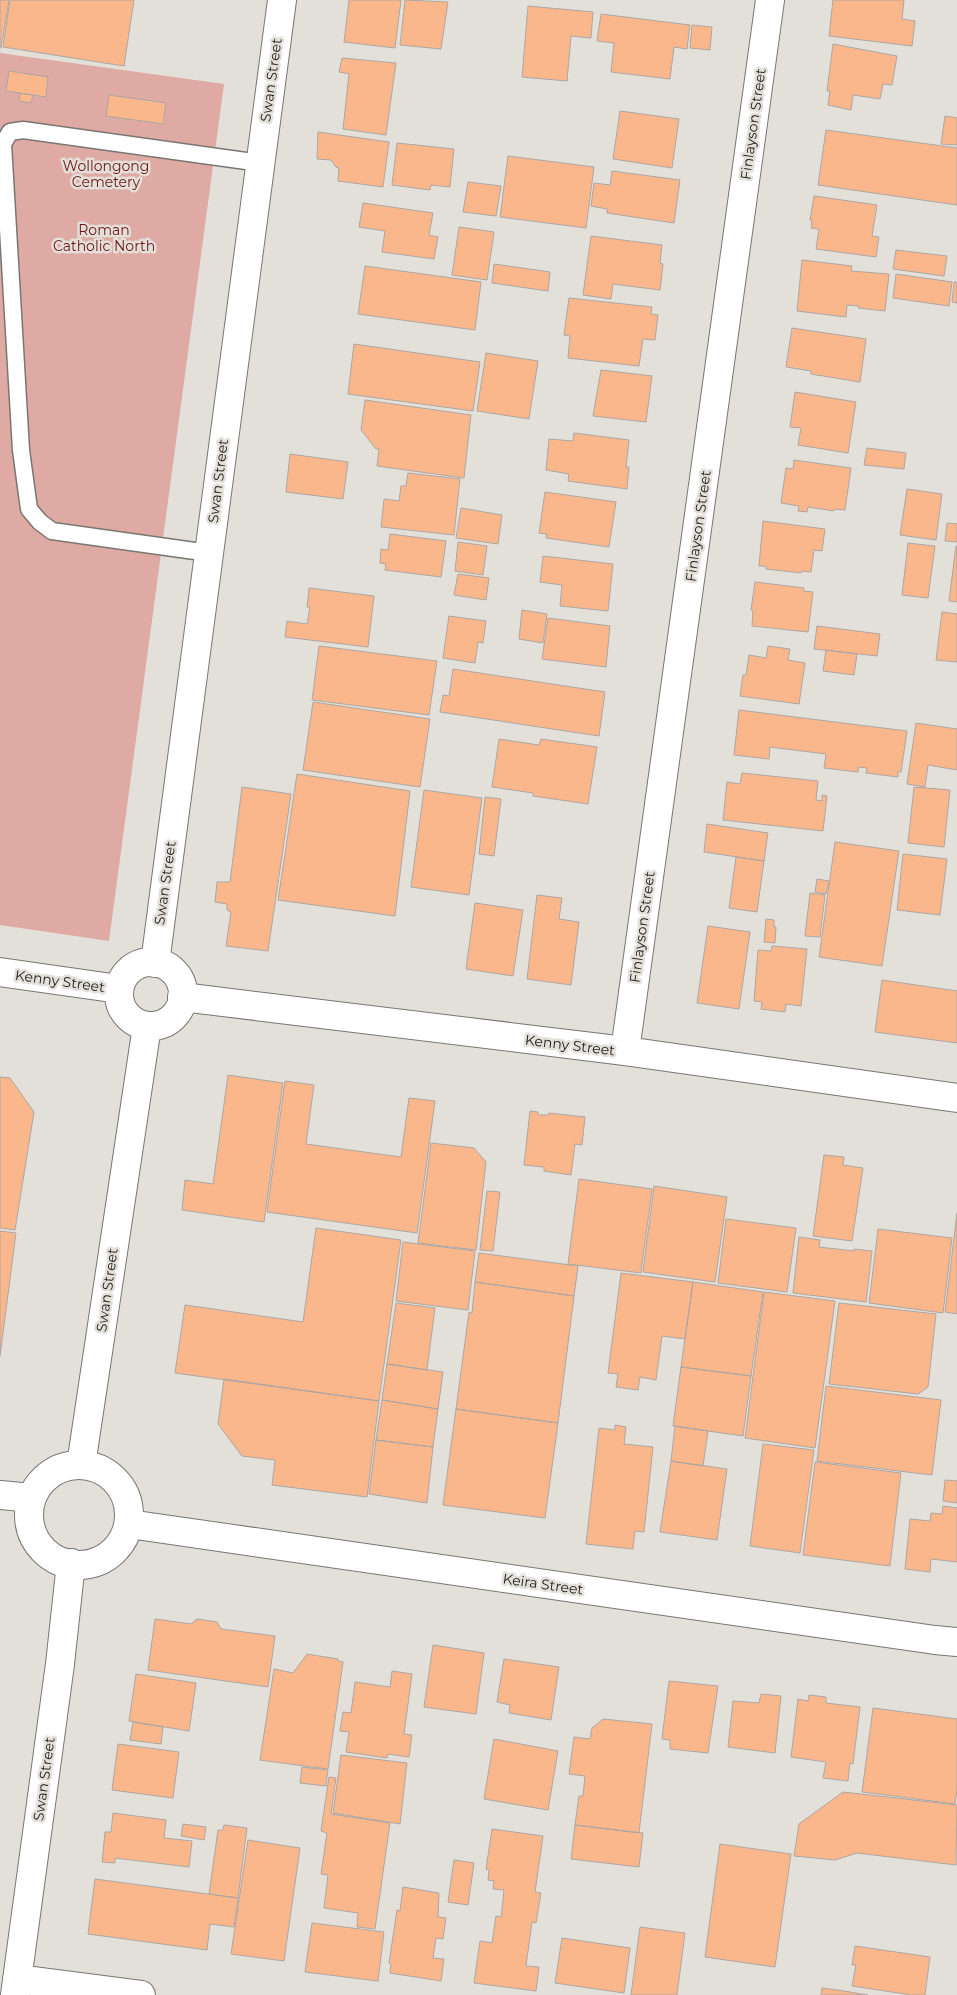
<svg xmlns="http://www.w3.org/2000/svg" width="957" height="1995" font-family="Montserrat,sans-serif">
  <rect width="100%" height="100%" fill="#e3e0da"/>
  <path fill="#e0aaa4" d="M 0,53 L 224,84 L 109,941 L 0,925 Z"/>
  <path fill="#fbb78c" stroke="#ada6a3" d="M 0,0 L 9,0 L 1,48 L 0,48 Z
    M 10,0 L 134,0 L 124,66 L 3,47 Z
    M 349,0 L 401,0 L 395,48 L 344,42 Z
    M 405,0 L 448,2 L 441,49 L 400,45 Z
    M 833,0 L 904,0 L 902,19 L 915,21 L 912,46 L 829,36 Z
    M 528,6 L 593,12 L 591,38 L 571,36 L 567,81 L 522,77 Z
    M 601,14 L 690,25 L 687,49 L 674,47 L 670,79 L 611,72 L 614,43 L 597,41 Z
    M 692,25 L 712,27 L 710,50 L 690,48 Z
    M 833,44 L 897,56 L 892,85 L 883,84 L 880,99 L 853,95 L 851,110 L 828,105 L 830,91 L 827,91 Z
    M 342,58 L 396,63 L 386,135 L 343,129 L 349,74 L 339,72 Z
    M 9,71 L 48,77 L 46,97 L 6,91 Z
    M 20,93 L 33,95 L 31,103 L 19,101 Z
    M 109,95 L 166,103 L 163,124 L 106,116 Z
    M 620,111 L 679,119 L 672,168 L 613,159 Z
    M 945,116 L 957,118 L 957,145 L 941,144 Z
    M 826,130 L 957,148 L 957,205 L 818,185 Z
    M 318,132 L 389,142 L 383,187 L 338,181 L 339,168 L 336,167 L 331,160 L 317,159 Z
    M 397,143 L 454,149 L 450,187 L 431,185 L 430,190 L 392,185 Z
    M 508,156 L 594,167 L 586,228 L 500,217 Z
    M 612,171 L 680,180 L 674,223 L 607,213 L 607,209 L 591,206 L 594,183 L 610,185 Z
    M 468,182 L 501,186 L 496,216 L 463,212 Z
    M 814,196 L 877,205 L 872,236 L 879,237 L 876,257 L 816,249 L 819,229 L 811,228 L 812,220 L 810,220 Z
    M 363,203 L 433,213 L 429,235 L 438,237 L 434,259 L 382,252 L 385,231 L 359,227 Z
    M 459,227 L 494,232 L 487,280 L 452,275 Z
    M 591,236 L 662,245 L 660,263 L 663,264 L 660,290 L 613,284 L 611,299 L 583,295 Z
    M 896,250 L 947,256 L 944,276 L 893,269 Z
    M 802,260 L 852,266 L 851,271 L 889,274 L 885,311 L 858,308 L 859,306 L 847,305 L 846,317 L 797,311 Z
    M 494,264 L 550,272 L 548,291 L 492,283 Z
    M 365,266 L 481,282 L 475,330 L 358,314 Z
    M 896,274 L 952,282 L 949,306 L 893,298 Z
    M 954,282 L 957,282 L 957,303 L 952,302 Z
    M 569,298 L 652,307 L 651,314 L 658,315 L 655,340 L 643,339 L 639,366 L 568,358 L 570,336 L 564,335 Z
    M 792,328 L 866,339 L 860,382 L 811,374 L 811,371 L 786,367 Z
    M 354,344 L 480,362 L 473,411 L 348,394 Z
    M 486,353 L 538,361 L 529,419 L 477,411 Z
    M 601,370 L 652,376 L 646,422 L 593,416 Z
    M 795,392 L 856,402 L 848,453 L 798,445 L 801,428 L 790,427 Z
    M 365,400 L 471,415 L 464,478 L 377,466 L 379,449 L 376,449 L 361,430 Z
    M 574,433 L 629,440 L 626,467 L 629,467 L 627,489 L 568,481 L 569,474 L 546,470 L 549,439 L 573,441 Z
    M 867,448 L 906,453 L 904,469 L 864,465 Z
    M 290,454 L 348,462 L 343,499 L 286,492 Z
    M 794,460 L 851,468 L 845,510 L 834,509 L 834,511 L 808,507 L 807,512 L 798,511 L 799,506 L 781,503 L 786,468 L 793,469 Z
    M 408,473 L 460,479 L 454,535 L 381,527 L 384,499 L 399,501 L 401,486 L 406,486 Z
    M 907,489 L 942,494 L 936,540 L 900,535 Z
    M 545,492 L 616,502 L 609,547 L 546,538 L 547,534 L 539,533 Z
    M 461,508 L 502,515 L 498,544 L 456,538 Z
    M 763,521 L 825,529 L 822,551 L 814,550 L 811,572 L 802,571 L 801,573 L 766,569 L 766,566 L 759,566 Z
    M 947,523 L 957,524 L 957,542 L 945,541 Z
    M 390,534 L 446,541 L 441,577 L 385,570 L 386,564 L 380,563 L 381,549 L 388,550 Z
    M 458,542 L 487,546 L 483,575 L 455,571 Z
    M 908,543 L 935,546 L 928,598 L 902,595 Z
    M 956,546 L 957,546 L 957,602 L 949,601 Z
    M 543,556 L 613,564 L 608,611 L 560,606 L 562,585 L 540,582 Z
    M 458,574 L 489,578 L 486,600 L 454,595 Z
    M 755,582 L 804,588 L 803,591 L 813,592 L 808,632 L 752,626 L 753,611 L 751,610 Z
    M 309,588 L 374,596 L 368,647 L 285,637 L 287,621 L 307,624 L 310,607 L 307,607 Z
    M 522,610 L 547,614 L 543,643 L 519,639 Z
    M 942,612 L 957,614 L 957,662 L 936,660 Z
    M 449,616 L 486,621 L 483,643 L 478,642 L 475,663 L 443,658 Z
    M 548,618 L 610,626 L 606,667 L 542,659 Z
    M 817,626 L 880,634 L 877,656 L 814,649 Z
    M 319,646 L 437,661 L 429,715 L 312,700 Z
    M 768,646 L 790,649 L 788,660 L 805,663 L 799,704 L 740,696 L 743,675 L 746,675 L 749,655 L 766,658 Z
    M 826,650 L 857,654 L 854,675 L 823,671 Z
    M 453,669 L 605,692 L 599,736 L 440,712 L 443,695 L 449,696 Z
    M 313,702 L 430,719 L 420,787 L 303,770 Z
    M 739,710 L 907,731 L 901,772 L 898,772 L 898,777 L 866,773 L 867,768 L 859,767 L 858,772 L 824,768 L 826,754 L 770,747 L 769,759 L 734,755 Z
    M 916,723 L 957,729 L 957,770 L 928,765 L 925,787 L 907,784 Z
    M 499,739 L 539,745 L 541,739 L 597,747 L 588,804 L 533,796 L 533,793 L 492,787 Z
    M 742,773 L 818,781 L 816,800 L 822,801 L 822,795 L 827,796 L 823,831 L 723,820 L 727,782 L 740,784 Z
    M 297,774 L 410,791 L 395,916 L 278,900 Z
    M 242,787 L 291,794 L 268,951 L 226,946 L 231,912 L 227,910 L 227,904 L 215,902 L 217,882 L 230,882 Z
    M 914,787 L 950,790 L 944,847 L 908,843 Z
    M 424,790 L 482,798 L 469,895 L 411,887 Z
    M 485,797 L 501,799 L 494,856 L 479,854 Z
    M 707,824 L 768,833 L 764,861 L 704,852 Z
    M 835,842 L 899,851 L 882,966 L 819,957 Z
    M 903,854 L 947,859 L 940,915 L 897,910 Z
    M 736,857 L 764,861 L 757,912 L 729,908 Z
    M 817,879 L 829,881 L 826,894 L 815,892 Z
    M 810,893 L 825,895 L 820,937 L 805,936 Z
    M 537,895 L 562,898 L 559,919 L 579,922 L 571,985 L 527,979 Z
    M 475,903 L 523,910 L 513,976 L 466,969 Z
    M 766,919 L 774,920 L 774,927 L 776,927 L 775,943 L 764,942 Z
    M 708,926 L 750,932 L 739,1009 L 697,1003 Z
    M 772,946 L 807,949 L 801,1006 L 786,1004 L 785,1012 L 761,1009 L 762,1002 L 754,1001 L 758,950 L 771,951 Z
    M 882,980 L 957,991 L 957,1043 L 875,1032 Z
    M 228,1075 L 283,1083 L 264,1222 L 182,1210 L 185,1180 L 213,1184 Z
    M 0,1077 L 10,1078 L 34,1112 L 15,1230 L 0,1228 Z
    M 285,1081 L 314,1085 L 306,1144 L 401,1157 L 409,1098 L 435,1101 L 417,1233 L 267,1212 Z
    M 530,1111 L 538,1112 L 538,1115 L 549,1115 L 549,1113 L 585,1117 L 582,1145 L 575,1144 L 571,1175 L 544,1171 L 544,1167 L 524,1165 Z
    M 431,1143 L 474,1148 L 486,1162 L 476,1250 L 418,1243 Z
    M 824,1155 L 844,1157 L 843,1165 L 863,1168 L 852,1241 L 813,1236 Z
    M 579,1179 L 652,1189 L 641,1273 L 568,1264 Z
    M 654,1186 L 727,1197 L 715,1282 L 643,1272 Z
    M 487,1191 L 500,1192 L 493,1251 L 480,1250 Z
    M 957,1213 L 957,1314 L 945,1312 Z
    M 726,1219 L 796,1228 L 787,1292 L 718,1283 Z
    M 316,1228 L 401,1240 L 379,1401 L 175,1373 L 185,1305 L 303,1322 Z
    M 878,1229 L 952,1238 L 943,1313 L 869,1303 Z
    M 0,1231 L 16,1233 L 0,1356 Z
    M 799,1237 L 820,1240 L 819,1247 L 854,1251 L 854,1249 L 872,1251 L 866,1302 L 793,1293 Z
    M 403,1242 L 475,1251 L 468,1310 L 396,1301 Z
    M 479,1253 L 578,1266 L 574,1296 L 475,1282 Z
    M 621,1273 L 693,1282 L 685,1339 L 662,1336 L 656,1380 L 640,1377 L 638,1390 L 616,1387 L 618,1374 L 608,1373 Z
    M 475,1282 L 574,1296 L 558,1423 L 456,1409 L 469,1312 L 472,1313 Z
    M 693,1282 L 763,1292 L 751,1376 L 681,1367 Z
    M 764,1292 L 835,1301 L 815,1448 L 745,1438 Z
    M 396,1303 L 435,1308 L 427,1370 L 387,1364 Z
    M 839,1303 L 936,1314 L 928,1387 L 918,1394 L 829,1384 Z
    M 387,1364 L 443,1372 L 438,1409 L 382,1400 Z
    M 681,1367 L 751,1376 L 743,1436 L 673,1426 Z
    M 224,1379 L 379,1401 L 367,1497 L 272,1485 L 275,1460 L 242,1456 L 218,1424 Z
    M 826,1386 L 941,1400 L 932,1475 L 817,1461 Z
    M 382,1400 L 438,1409 L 433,1447 L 376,1440 Z
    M 456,1409 L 558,1423 L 545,1518 L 443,1505 Z
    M 615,1425 L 626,1427 L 624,1444 L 653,1447 L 644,1532 L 635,1531 L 633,1549 L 586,1544 L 599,1428 L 615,1430 Z
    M 675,1426 L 708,1431 L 703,1466 L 671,1461 Z
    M 376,1440 L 433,1447 L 427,1503 L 369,1494 Z
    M 763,1444 L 814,1450 L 800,1553 L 750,1546 Z
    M 671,1461 L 727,1469 L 717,1540 L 660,1532 Z
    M 815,1462 L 901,1473 L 890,1566 L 803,1555 Z
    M 945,1480 L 957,1481 L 957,1503 L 943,1501 Z
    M 943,1506 L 957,1508 L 957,1562 L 931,1559 L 930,1572 L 905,1569 L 910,1519 L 930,1521 L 931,1513 L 942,1514 Z
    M 155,1619 L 191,1624 L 197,1619 L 217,1622 L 221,1629 L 275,1636 L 268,1687 L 148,1670 Z
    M 433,1645 L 484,1653 L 476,1714 L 424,1707 Z
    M 307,1654 L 338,1659 L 338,1661 L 343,1662 L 328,1769 L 260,1760 L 274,1669 L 293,1673 Z
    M 504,1659 L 559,1667 L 551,1720 L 509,1713 L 510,1705 L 497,1702 Z
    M 392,1671 L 412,1674 L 404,1734 L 412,1735 L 409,1757 L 388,1754 L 387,1758 L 346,1752 L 349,1732 L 340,1731 L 343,1712 L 351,1713 L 355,1682 L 390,1687 Z
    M 136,1674 L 196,1683 L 189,1731 L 129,1721 Z
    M 669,1681 L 718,1686 L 708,1753 L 670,1749 L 670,1740 L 662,1739 Z
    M 761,1694 L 781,1696 L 775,1753 L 728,1747 L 733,1701 L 759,1703 Z
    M 809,1695 L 826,1697 L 826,1703 L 860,1707 L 853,1764 L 850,1763 L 848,1781 L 823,1778 L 826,1762 L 791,1757 L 798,1699 L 808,1701 Z
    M 873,1708 L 957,1719 L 957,1790 L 955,1804 L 862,1792 Z
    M 603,1719 L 652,1724 L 639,1833 L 575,1825 L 579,1796 L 583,1796 L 585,1776 L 569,1774 L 574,1737 L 590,1739 L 592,1728 Z
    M 133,1722 L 163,1727 L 161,1744 L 130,1740 Z
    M 494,1739 L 558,1751 L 548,1810 L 484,1799 Z
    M 118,1744 L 179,1752 L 173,1798 L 112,1790 Z
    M 341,1755 L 407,1763 L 400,1824 L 333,1813 Z
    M 302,1767 L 328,1770 L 326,1786 L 300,1783 Z
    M 329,1777 L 336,1778 L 331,1814 L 390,1823 L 375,1929 L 357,1927 L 358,1913 L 324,1908 L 328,1875 L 321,1874 L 327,1833 L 321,1831 Z
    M 843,1792 L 957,1805 L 956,1865 L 857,1853 L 835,1860 L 794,1856 L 799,1824 Z
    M 113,1813 L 166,1820 L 164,1838 L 192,1841 L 189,1867 L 115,1858 L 115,1863 L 102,1862 L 105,1832 L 111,1832 Z
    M 183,1824 L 206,1827 L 204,1840 L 181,1836 Z
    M 224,1825 L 247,1828 L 238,1898 L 209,1894 L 218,1830 L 223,1830 Z
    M 575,1825 L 643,1833 L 639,1867 L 571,1859 Z
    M 492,1829 L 543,1836 L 535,1892 L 541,1893 L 536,1923 L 532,1922 L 526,1966 L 539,1967 L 536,1991 L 474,1983 L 480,1941 L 492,1943 L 496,1916 L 501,1917 L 504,1890 L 493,1889 L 494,1881 L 488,1880 L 489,1870 L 486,1869 Z
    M 248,1840 L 300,1848 L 284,1961 L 231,1954 Z
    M 720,1844 L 791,1854 L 775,1967 L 705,1957 Z
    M 454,1860 L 474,1863 L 468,1905 L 448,1902 Z
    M 95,1879 L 238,1898 L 234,1927 L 210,1924 L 207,1950 L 88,1934 Z
    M 403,1887 L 439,1893 L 438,1917 L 446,1918 L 443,1939 L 436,1938 L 433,1958 L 444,1959 L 441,1981 L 390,1973 L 391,1964 L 389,1963 L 397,1910 L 400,1911 Z
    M 312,1923 L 384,1932 L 378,1981 L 305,1972 Z
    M 640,1927 L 685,1933 L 677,1995 L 631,1995 Z
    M 562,1938 L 630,1948 L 624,1993 L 555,1983 Z
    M 855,1946 L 930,1957 L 925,1995 L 912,1995 L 852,1986 L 856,1965 L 852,1965 Z
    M 822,1988 L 838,1990 L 868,1995 L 821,1995 Z"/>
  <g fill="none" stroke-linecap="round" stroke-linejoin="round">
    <g stroke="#797671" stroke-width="19">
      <path id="service" d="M 209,553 L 52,531 L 40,522 L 29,509 L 21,450 L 3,144 L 10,132 L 23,130 L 260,163"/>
    </g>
    <g stroke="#797671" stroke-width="30">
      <path id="minor" d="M 0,972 L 119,989
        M 182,997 L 625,1051 L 957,1098
        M 625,1051 L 770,0"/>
    </g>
    <g stroke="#797671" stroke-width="30">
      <path id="tertiary" d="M119 994a32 32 0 1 1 64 0a32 32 0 1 1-64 0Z
        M 155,963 L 282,0
        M 81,1465 L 147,1026
        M 17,1979 L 141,1995
        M 15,1995 L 60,1664 L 71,1563"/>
    </g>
    <g stroke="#797671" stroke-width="30">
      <path id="secondary" d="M29 1515a50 50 0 1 1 100 0a50 50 0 1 1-100 0Z
        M 0,1495 L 32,1498
        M 129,1524 L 935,1640 L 957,1642"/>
    </g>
    <use href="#service" stroke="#fff" stroke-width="16"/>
    <use href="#minor" stroke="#fff" stroke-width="28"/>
    <use href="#tertiary" stroke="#fff" stroke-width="28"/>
    <use href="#secondary" stroke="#fff" stroke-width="28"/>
  </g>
  <g text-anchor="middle" stroke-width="5" stroke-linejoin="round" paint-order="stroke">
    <g font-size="14" fill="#21201e" stroke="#e3e0da">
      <text transform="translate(271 80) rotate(-82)" y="5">Swan Street</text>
      <text transform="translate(753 124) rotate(-82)" y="5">Finlayson Street</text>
      <text transform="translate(218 481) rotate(-83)" y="5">Swan Street</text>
      <text transform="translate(698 526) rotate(-82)" y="5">Finlayson Street</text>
      <text transform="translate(165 883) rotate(-82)" y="5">Swan Street</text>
      <text transform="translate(642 927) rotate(-82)" y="5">Finlayson Street</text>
      <text transform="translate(60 981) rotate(8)" y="5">Kenny Street</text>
      <text transform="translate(570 1045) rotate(7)" y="5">Kenny Street</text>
      <text transform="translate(107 1290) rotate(-82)" y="5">Swan Street</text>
      <text transform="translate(543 1584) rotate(8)" y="5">Keira Street</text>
      <text transform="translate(44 1779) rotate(-82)" y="5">Swan Street</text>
    </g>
    <g font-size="14" fill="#701316" stroke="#e3e0da">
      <text x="106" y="171">Wollongong<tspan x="106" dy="16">Cemetery</tspan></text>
      <text x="104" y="235">Roman<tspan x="104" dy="16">Catholic North</tspan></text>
    </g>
  </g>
</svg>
